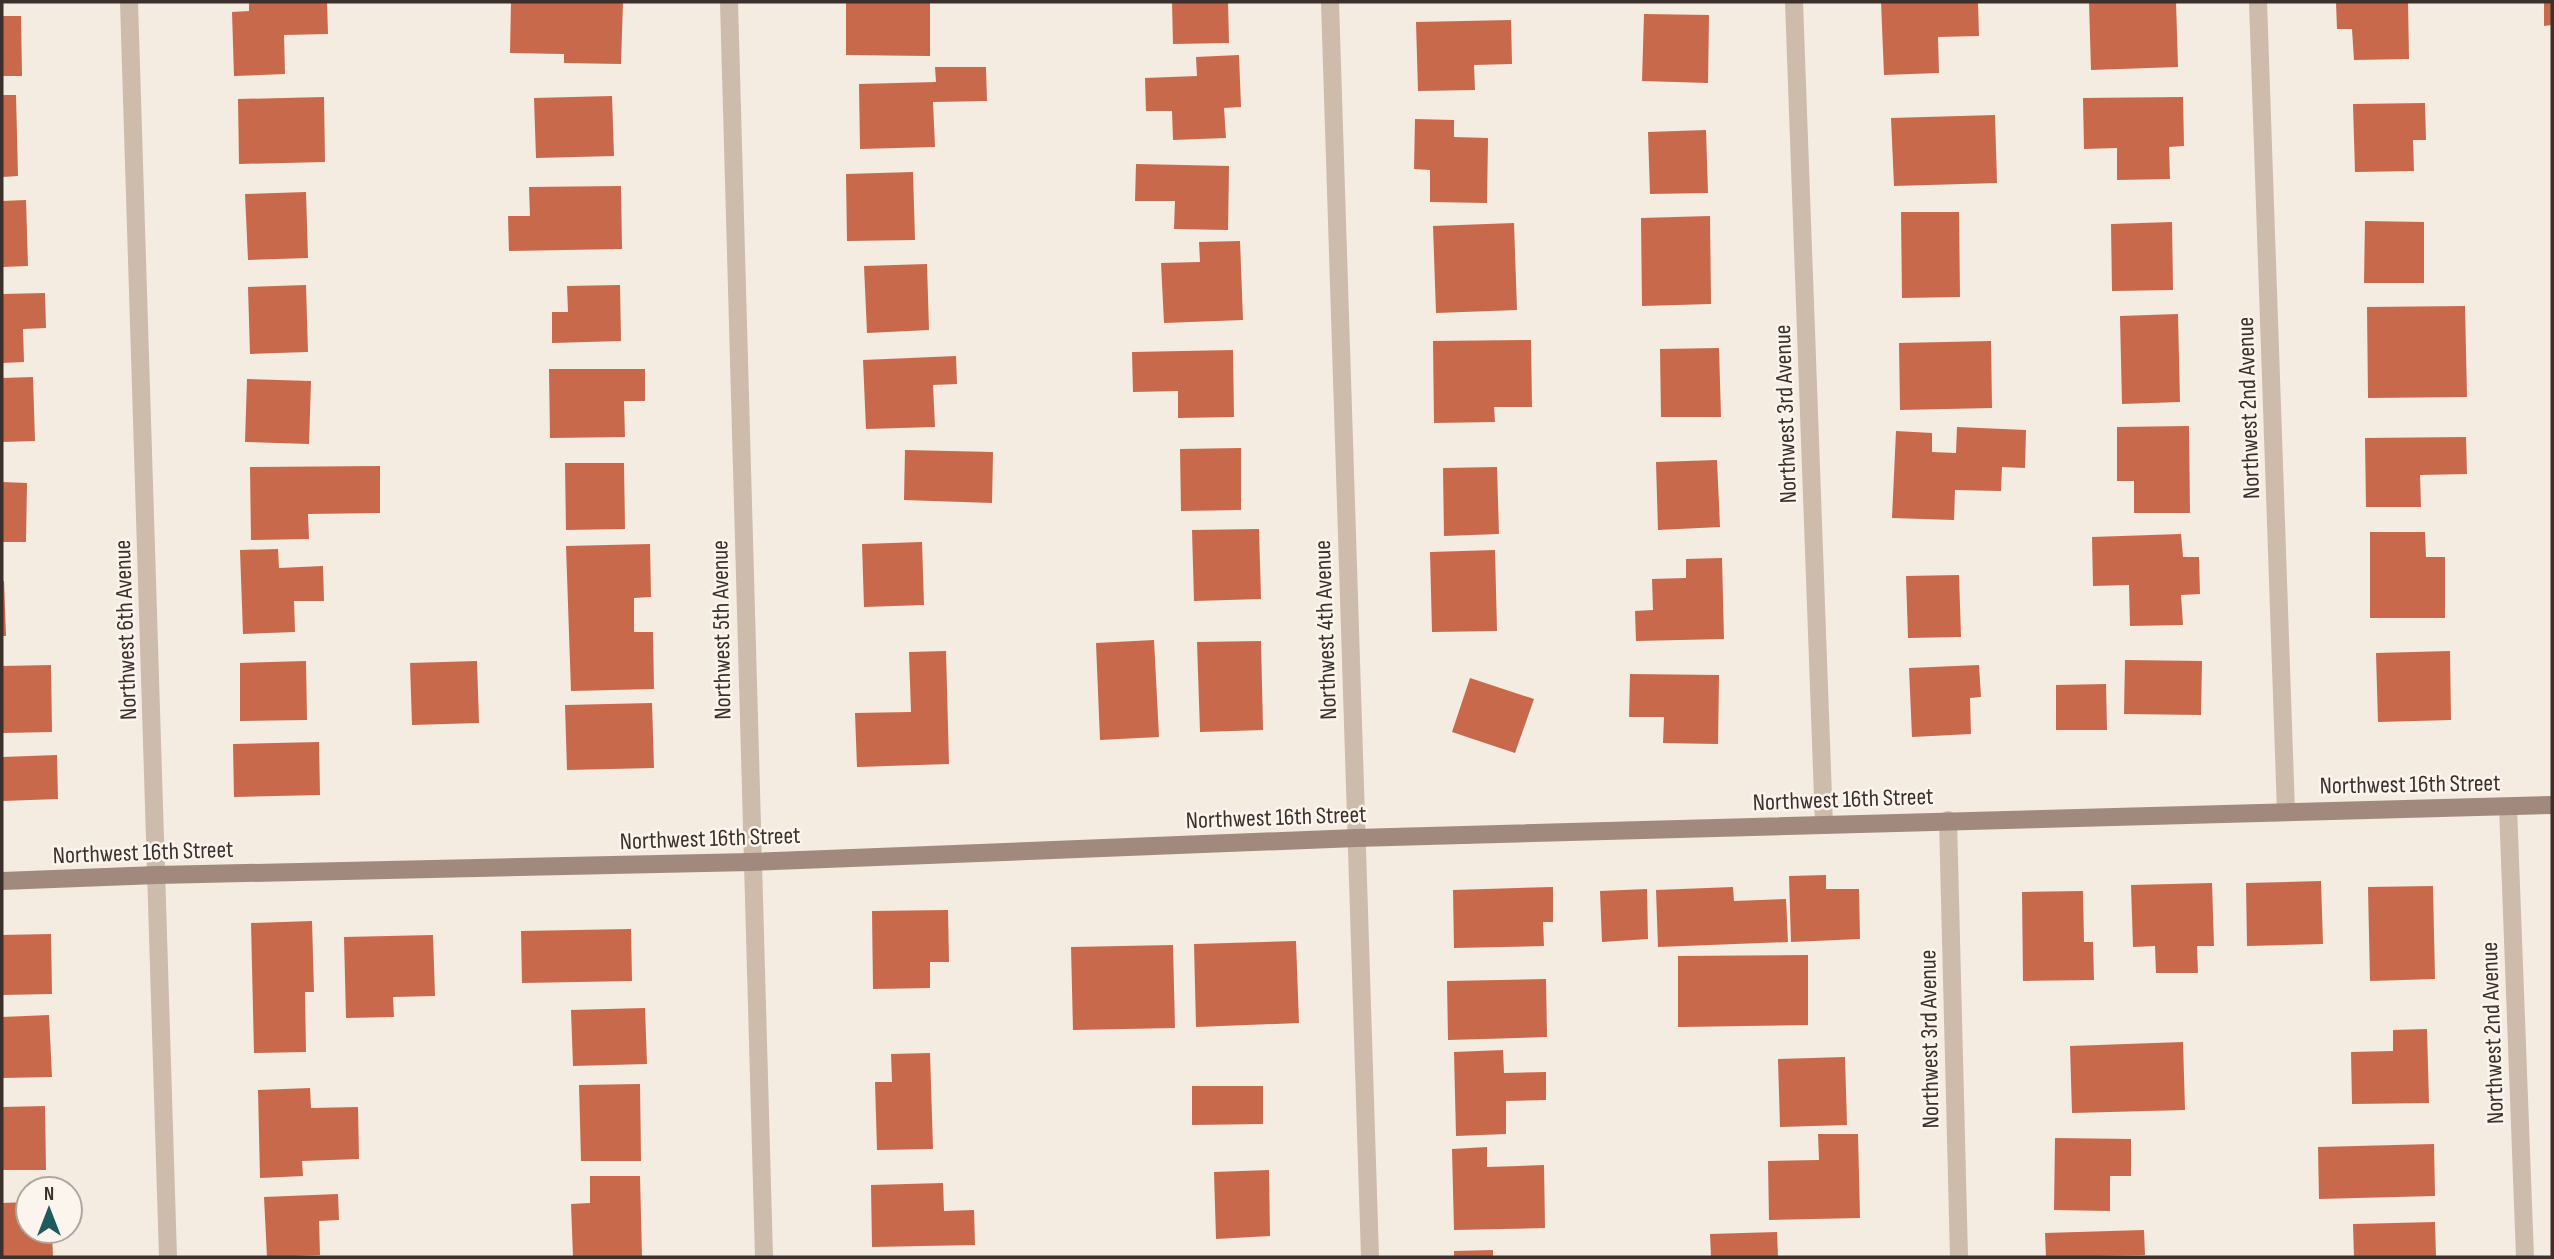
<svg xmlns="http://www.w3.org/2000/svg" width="2554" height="1259" font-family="'Sofia Sans Condensed',sans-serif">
  <rect width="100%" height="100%" fill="#f4ebe1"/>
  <path fill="#c8694b" d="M 249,2 L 327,2 L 328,34 L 284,35 L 285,74 L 234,76 L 232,12 L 249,11 Z
    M 511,2 L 623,2 L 621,64 L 564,63 L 564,54 L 510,53 Z
    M 846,2 L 930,2 L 930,56 L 846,55 Z
    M 1172,2 L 1228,2 L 1229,43 L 1173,44 Z
    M 1881,2 L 1978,2 L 1979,36 L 1938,37 L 1939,73 L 1884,75 Z
    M 2089,2 L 2176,2 L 2178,67 L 2091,70 Z
    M 2336,2 L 2408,2 L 2409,59 L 2354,60 L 2352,29 L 2337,29 Z
    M 2544,2 L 2552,2 L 2552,25 L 2544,26 Z
    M 1644,14 L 1709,15 L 1708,83 L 1642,81 Z
    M 2,16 L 21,16 L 22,76 L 2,76 Z
    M 1511,20 L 1512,64 L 1474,65 L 1475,90 L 1418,91 L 1416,22 Z
    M 1239,55 L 1241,107 L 1224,108 L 1226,138 L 1173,140 L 1172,111 L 1146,111 L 1145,78 L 1197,76 L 1196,57 Z
    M 935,67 L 986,67 L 987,101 L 933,102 L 935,147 L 860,149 L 859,84 L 936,82 Z
    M 2,95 L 16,95 L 18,176 L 2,177 Z
    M 612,96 L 614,156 L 536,158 L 534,98 Z
    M 324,97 L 325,162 L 239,164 L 238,99 Z
    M 2183,97 L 2184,146 L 2169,147 L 2170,179 L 2117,180 L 2117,148 L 2084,149 L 2083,98 Z
    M 2425,103 L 2426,140 L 2413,140 L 2414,171 L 2355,172 L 2353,104 Z
    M 1995,115 L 1997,183 L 1894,186 L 1891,118 Z
    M 1415,119 L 1454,120 L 1454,137 L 1488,138 L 1487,203 L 1430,202 L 1430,170 L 1414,169 Z
    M 1706,130 L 1708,193 L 1650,194 L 1648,132 Z
    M 1136,164 L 1229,166 L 1228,230 L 1174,229 L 1175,201 L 1135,201 Z
    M 913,172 L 915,240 L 847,241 L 846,174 Z
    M 621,186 L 622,249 L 509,251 L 508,216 L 530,216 L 529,187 Z
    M 306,192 L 308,258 L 248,260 L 245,194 Z
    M 26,200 L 28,266 L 2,267 L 2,201 Z
    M 1901,212 L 1959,212 L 1960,297 L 1902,298 Z
    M 1710,216 L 1711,304 L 1642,306 L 1641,218 Z
    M 2365,221 L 2424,222 L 2424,283 L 2364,283 Z
    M 2172,222 L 2173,290 L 2112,291 L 2111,224 Z
    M 1514,223 L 1517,310 L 1436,313 L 1433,226 Z
    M 1240,241 L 1243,320 L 1164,323 L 1161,263 L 1200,262 L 1199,242 Z
    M 927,264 L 929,330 L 867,333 L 864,266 Z
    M 306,285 L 308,352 L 250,354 L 248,287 Z
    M 620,285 L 621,341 L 552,343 L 552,312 L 568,312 L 567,286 Z
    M 45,293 L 46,328 L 23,329 L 24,362 L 2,363 L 2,294 Z
    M 2465,306 L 2467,397 L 2368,398 L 2367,307 Z
    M 2178,314 L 2180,402 L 2122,404 L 2120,316 Z
    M 1531,340 L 1532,407 L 1494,407 L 1495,422 L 1434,423 L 1433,341 Z
    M 1991,341 L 1992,408 L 1900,410 L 1899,343 Z
    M 1719,348 L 1721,417 L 1661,417 L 1660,349 Z
    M 1233,350 L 1234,417 L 1178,418 L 1178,391 L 1133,392 L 1132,352 Z
    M 956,356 L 957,384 L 933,385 L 935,427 L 866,429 L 863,360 Z
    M 549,369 L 645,369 L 645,401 L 624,401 L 625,437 L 550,438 Z
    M 33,377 L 35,441 L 2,442 L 2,378 Z
    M 247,379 L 311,381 L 309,444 L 245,442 Z
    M 2189,426 L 2190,513 L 2134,513 L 2134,481 L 2117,481 L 2117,427 Z
    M 1957,427 L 2026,430 L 2025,468 L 2002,467 L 2001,491 L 1955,490 L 1954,520 L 1892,518 L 1896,431 L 1932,433 L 1932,452 L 1956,453 Z
    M 2466,437 L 2467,474 L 2420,475 L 2421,507 L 2366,507 L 2365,438 Z
    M 1241,448 L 1241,510 L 1181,511 L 1180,449 Z
    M 905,450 L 993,452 L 992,503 L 904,500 Z
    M 1717,460 L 1720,527 L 1658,530 L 1656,462 Z
    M 565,463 L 624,463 L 625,529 L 566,530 Z
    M 380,466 L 380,513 L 308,514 L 309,539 L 251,540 L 250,467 Z
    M 1497,467 L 1499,534 L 1444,536 L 1443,468 Z
    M 2,482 L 27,483 L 26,542 L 2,542 Z
    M 1259,529 L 1261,599 L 1194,601 L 1192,530 Z
    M 2370,532 L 2425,532 L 2426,557 L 2445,557 L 2445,618 L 2370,618 Z
    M 2181,534 L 2183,557 L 2199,557 L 2200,594 L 2181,595 L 2183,625 L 2130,626 L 2129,585 L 2093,586 L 2092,537 Z
    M 922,542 L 924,605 L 864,607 L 862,544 Z
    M 650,544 L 651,597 L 634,598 L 634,632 L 653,632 L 654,689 L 571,691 L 566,546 Z
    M 278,549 L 279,568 L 323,566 L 324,601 L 294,601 L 295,632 L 243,634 L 240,550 Z
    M 1495,550 L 1497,631 L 1432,632 L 1430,552 Z
    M 1722,558 L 1724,639 L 1636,641 L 1635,611 L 1653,610 L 1652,579 L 1686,578 L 1686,559 Z
    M 1959,575 L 1961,637 L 1908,638 L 1906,576 Z
    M 2,581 L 4,581 L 6,636 L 2,636 Z
    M 1154,640 L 1159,737 L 1100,740 L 1096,643 Z
    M 1261,641 L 1263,730 L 1200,732 L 1197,642 Z
    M 946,651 L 949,764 L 857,767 L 855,713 L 911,712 L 909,652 Z
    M 2450,651 L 2451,720 L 2378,722 L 2376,653 Z
    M 2125,660 L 2202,661 L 2201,715 L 2124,714 Z
    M 306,661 L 307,720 L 240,721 L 240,663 Z
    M 477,661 L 479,723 L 412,725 L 410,663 Z
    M 51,665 L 52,732 L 2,733 L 2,666 Z
    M 1979,665 L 1981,697 L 1970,698 L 1971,734 L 1912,737 L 1909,668 Z
    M 1630,674 L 1719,675 L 1718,744 L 1663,743 L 1664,717 L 1629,717 Z
    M 1470,678 L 1534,699 L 1515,753 L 1452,732 Z
    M 2106,684 L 2107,730 L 2056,730 L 2056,685 Z
    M 652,703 L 654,768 L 567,770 L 565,705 Z
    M 319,742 L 320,795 L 234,797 L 233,744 Z
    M 57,755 L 58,799 L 2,801 L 2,757 Z
    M 1826,875 L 1826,889 L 1859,889 L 1860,939 L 1791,942 L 1789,876 Z
    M 2321,881 L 2323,944 L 2247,946 L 2246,883 Z
    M 2212,883 L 2214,946 L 2197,946 L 2198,973 L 2156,973 L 2155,946 L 2133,947 L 2131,885 Z
    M 2433,886 L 2435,979 L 2370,981 L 2368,887 Z
    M 1553,887 L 1553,922 L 1543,922 L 1544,946 L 1454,948 L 1453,890 Z
    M 1733,887 L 1734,901 L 1786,899 L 1788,942 L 1658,947 L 1656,890 Z
    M 1647,889 L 1648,939 L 1602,942 L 1600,891 Z
    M 2083,891 L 2084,942 L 2093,942 L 2094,980 L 2023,981 L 2022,892 Z
    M 948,910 L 949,962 L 930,962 L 930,988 L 873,989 L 872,911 Z
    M 312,921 L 314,992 L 305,992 L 306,1052 L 254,1053 L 251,923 Z
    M 631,929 L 632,981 L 522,983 L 521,931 Z
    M 51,934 L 52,994 L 2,995 L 2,935 Z
    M 433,935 L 435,996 L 393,997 L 394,1017 L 346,1018 L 344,937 Z
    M 1296,941 L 1299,1023 L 1196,1027 L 1194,944 Z
    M 1173,945 L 1175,1028 L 1073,1030 L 1071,947 Z
    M 1808,955 L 1808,1025 L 1678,1027 L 1678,956 Z
    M 1546,979 L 1547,1037 L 1448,1040 L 1447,981 Z
    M 645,1008 L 647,1064 L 573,1066 L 571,1010 Z
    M 49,1015 L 52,1077 L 2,1078 L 2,1017 Z
    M 2427,1029 L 2429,1103 L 2352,1104 L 2351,1052 L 2393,1051 L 2393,1030 Z
    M 2183,1042 L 2185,1110 L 2072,1113 L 2070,1046 Z
    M 1503,1050 L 1504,1073 L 1546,1072 L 1546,1100 L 1506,1101 L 1506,1134 L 1456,1136 L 1454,1052 Z
    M 930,1053 L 933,1149 L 877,1150 L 875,1082 L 892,1082 L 891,1054 Z
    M 1845,1057 L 1847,1125 L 1780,1127 L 1778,1059 Z
    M 640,1084 L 641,1161 L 581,1161 L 579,1085 Z
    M 1192,1086 L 1263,1086 L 1263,1124 L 1192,1125 Z
    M 310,1088 L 311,1108 L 358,1107 L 359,1159 L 302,1161 L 303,1176 L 260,1178 L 258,1090 Z
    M 45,1106 L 46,1170 L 2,1170 L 2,1107 Z
    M 1818,1134 L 1858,1134 L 1860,1218 L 1769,1220 L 1768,1161 L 1819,1160 Z
    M 2055,1138 L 2131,1139 L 2131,1176 L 2110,1176 L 2110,1211 L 2054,1210 Z
    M 2434,1144 L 2435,1196 L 2319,1199 L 2318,1147 Z
    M 1487,1147 L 1487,1167 L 1544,1165 L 1545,1228 L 1454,1230 L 1452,1149 Z
    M 1269,1170 L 1270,1236 L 1216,1239 L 1214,1172 Z
    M 590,1176 L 640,1176 L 642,1256 L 573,1257 L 571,1204 L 590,1203 Z
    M 943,1183 L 944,1211 L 974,1210 L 975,1245 L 872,1247 L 871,1185 Z
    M 338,1194 L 339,1220 L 319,1221 L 320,1255 L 267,1257 L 264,1197 Z
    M 28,1202 L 28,1231 L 52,1231 L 53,1257 L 2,1257 L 2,1203 Z
    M 2435,1222 L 2436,1257 L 2354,1257 L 2353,1224 Z
    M 2144,1230 L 2145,1255 L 2046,1257 L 2045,1233 Z
    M 1777,1232 L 1778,1257 L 1711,1257 L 1710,1234 Z
    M 1493,1250 L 1493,1257 L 1454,1257 L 1454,1251 Z"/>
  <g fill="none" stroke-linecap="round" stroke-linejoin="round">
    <path stroke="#cdbbac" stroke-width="18" d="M 129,2 L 168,1257
      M 729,2 L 764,1257
      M 1330,2 L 1370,1257
      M 1794,2 L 1824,825
      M 2258,2 L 2286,812
      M 2508,807 L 2525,1257
      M 1948,820 L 1959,1257"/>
    <path stroke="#a18a7d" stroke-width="18" d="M 2,881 L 157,875 L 751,862 L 1356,838 L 2552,805"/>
  </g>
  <g text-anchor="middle" stroke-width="5" stroke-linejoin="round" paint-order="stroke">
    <g font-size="24" fill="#3b302b" stroke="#fbf5ee">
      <text transform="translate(2248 408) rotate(-92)" y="8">Northwest 2nd Avenue</text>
      <text transform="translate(1785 414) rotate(-92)" y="8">Northwest 3rd Avenue</text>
      <text transform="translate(125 630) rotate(-92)" y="8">Northwest 6th Avenue</text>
      <text transform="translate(721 630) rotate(-91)" y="8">Northwest 5th Avenue</text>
      <text transform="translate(1325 630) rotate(-92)" y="8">Northwest 4th Avenue</text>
      <text transform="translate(2410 784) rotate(-1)" y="8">Northwest 16th Street</text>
      <text transform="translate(1843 799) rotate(-2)" y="8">Northwest 16th Street</text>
      <text transform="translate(1276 817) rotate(-2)" y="8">Northwest 16th Street</text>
      <text transform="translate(710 838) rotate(-2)" y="8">Northwest 16th Street</text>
      <text transform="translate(143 852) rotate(-2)" y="8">Northwest 16th Street</text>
      <text transform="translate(2492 1033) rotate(-92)" y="8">Northwest 2nd Avenue</text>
      <text transform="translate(1929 1039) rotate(-91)" y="8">Northwest 3rd Avenue</text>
    </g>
  </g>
  <rect width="2554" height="1259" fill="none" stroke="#3b302b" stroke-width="7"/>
  <g transform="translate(49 1210)"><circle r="33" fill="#fbf5ee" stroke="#aea6a0" stroke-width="2"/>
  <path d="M0-5L12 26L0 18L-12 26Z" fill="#1f5a5e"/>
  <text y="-10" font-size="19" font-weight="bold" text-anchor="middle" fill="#3b302b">N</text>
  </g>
</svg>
